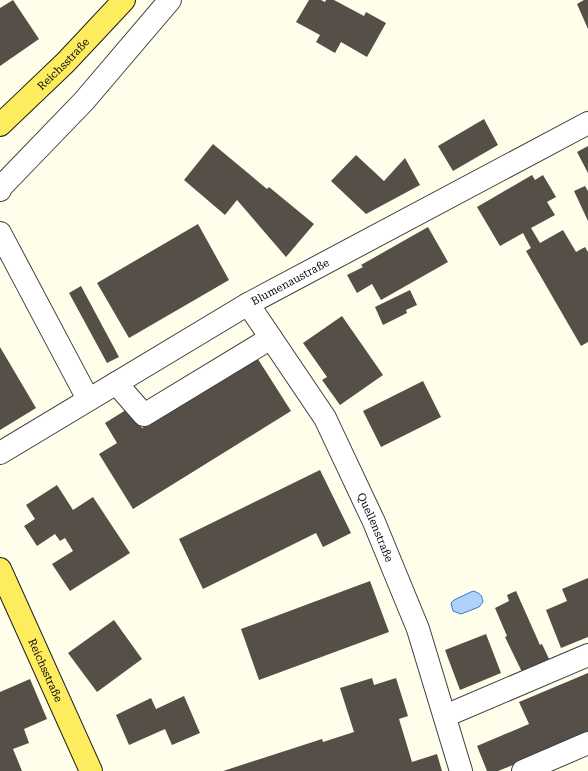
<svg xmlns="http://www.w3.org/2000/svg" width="588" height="771" font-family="'Roboto Serif',serif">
  <rect width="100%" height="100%" fill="#fffeeb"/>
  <path fill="#aed2f8" stroke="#337cd2" d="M 473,591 C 480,593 482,595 483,602 L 479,607 L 461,614 L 453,611 L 451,603 L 454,600 Z"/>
  <path fill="#554f48" d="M 13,0 L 39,39 L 0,66 L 0,8 Z
    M 309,0 L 321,0 L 325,2 L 326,0 L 334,0 L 364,16 L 366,12 L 386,23 L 367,57 L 341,42 L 335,53 L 316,42 L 320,35 L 296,22 Z
    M 584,0 L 588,0 L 588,29 L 577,4 Z
    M 484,119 L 498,145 L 453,171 L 438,146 Z
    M 213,144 L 267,189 L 269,187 L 314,224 L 286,257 L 237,200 L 225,215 L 184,180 Z
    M 588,146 L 588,173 L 577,152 Z
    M 356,155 L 384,181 L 405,158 L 420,185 L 366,214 L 331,181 Z
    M 532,175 L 535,180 L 543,175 L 556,197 L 547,202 L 555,215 L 531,228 L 540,243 L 563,230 L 576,252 L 585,247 L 588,252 L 588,342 L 581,346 L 526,251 L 531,248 L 523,233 L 500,246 L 477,207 Z
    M 585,186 L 588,191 L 588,221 L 574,191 Z
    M 198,224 L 229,280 L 129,338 L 97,283 Z
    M 428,227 L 448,262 L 381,300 L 372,284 L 357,293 L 347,275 L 363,267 L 361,265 Z
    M 81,286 L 119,357 L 107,363 L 69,293 Z
    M 410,290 L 417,305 L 406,310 L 407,313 L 383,325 L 375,307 Z
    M 342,316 L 383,375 L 340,405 L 322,380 L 327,377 L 303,343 Z
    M 0,347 L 36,408 L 0,430 Z
    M 256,356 L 291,411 L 133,509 L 99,454 L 117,443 L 105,423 L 129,408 L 142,428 Z
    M 423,381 L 441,417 L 381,447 L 363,411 Z
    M 320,470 L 351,533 L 323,547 L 316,533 L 203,589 L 179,539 Z
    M 57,485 L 73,510 L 93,497 L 130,553 L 70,591 L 52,564 L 73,551 L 65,538 L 60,541 L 55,534 L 37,546 L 24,526 L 35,519 L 26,505 Z
    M 588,578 L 588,637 L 561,648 L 546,610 L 567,601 L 562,589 Z
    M 370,581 L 389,632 L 259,680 L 241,629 Z
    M 516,591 L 540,645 L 542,644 L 550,661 L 522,672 L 505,637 L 507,636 L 495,608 L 509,601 L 507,595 Z
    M 114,620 L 142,659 L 97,692 L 68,653 Z
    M 486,634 L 501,673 L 460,690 L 445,650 Z
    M 588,673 L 588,735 L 498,771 L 487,771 L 477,746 L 529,724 L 519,702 Z
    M 372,678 L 374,685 L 396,678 L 408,716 L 399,719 L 412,762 L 437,754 L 442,771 L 223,771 L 322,739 L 323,742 L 354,732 L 340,688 Z
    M 30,679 L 47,719 L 24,729 L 29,743 L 13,749 L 22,771 L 0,771 L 0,692 Z
    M 184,696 L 200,733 L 172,745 L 165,729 L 129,745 L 116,715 L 151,698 L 156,709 Z"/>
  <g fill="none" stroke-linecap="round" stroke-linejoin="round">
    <g stroke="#3f3f3f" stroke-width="24">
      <g id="minor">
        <path d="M 0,190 L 1,187 L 84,101 L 170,0"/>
        <path d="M 0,233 L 88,399"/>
        <path id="s1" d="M 248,304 L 325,418 L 374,522 L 418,629 L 461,771"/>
        <path d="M 116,383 L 144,415 L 271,338"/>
        <path id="s2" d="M 0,453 L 248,304 L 588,123"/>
        <path d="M 445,716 L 588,655"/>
        <path d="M 523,771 L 588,743"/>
      </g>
    </g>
    <g stroke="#1d1d1d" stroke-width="24">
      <g id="major">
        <path id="s3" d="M 0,125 L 66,62 L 124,0"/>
        <path id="s4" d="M 0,569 L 91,771"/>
      </g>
    </g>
    <use href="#minor" stroke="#fff" stroke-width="22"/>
    <use href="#major" stroke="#fdec5d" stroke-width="22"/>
  </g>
  <g text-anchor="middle" stroke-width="4" stroke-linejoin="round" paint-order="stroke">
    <g font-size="11" fill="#0c0c0c" stroke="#fff">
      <text dy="4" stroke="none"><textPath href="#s3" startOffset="88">Reichsstraße</textPath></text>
      <text dy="4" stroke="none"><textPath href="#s2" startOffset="337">Blumenaustraße</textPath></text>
      <text dy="4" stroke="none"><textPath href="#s1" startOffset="258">Quellenstraße</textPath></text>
      <text dy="4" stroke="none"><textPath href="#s4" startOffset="111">Reichsstraße</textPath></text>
    </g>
  </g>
</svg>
